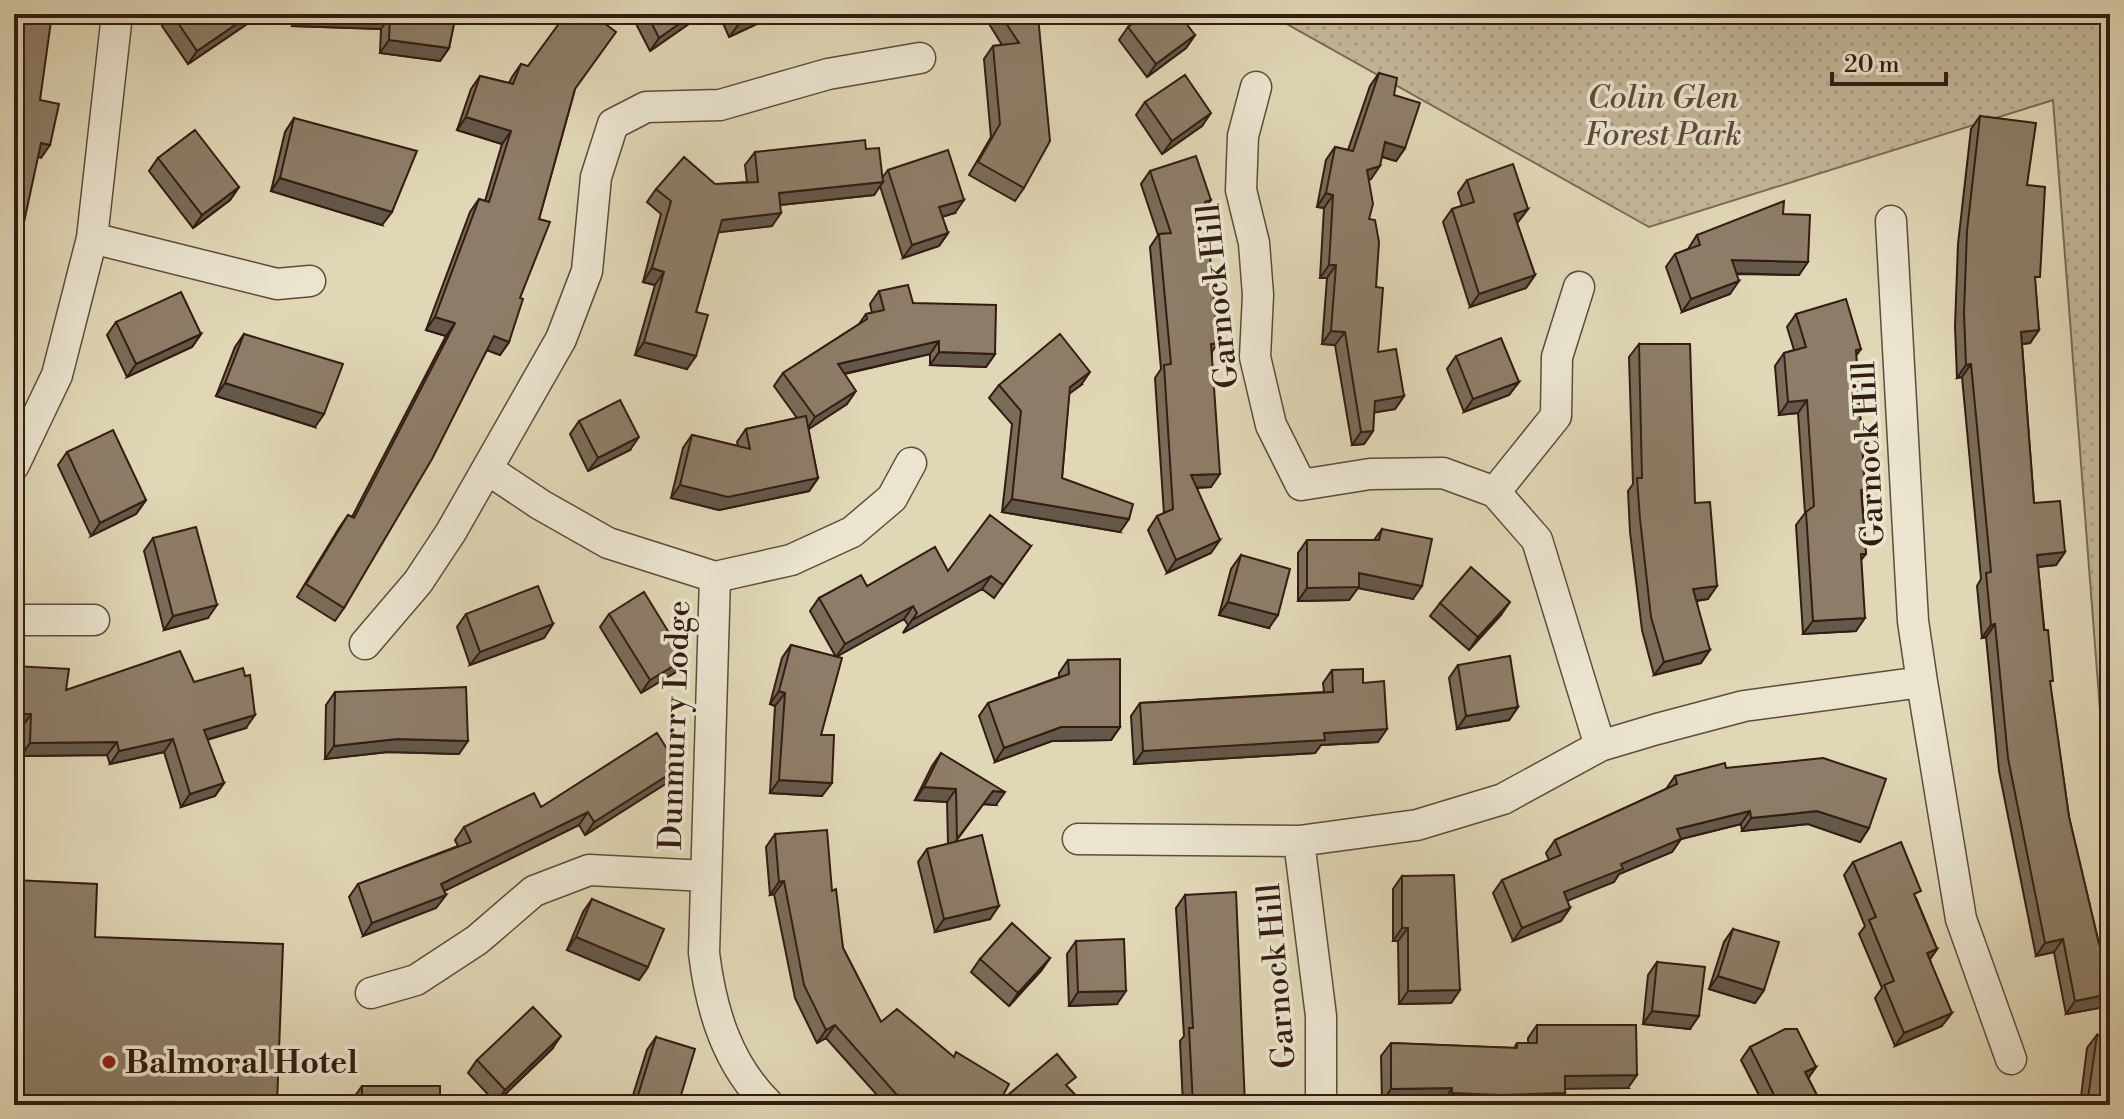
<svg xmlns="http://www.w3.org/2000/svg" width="2124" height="1119" font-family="'Libre Bodoni',serif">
  <defs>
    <pattern id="park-dots" width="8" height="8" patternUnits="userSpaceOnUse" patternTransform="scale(2)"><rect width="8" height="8" fill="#c3b79a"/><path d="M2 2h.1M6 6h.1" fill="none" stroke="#a89d84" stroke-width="1.8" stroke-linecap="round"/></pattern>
  </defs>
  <rect width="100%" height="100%" fill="#e0d7b6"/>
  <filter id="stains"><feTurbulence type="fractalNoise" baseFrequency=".0025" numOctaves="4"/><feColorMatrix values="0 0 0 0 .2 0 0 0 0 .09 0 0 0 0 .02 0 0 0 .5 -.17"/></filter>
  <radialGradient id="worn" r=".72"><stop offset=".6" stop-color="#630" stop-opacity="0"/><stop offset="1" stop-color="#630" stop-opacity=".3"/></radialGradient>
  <path fill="url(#park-dots)" stroke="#7b6a56" stroke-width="2" d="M 1269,14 L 2110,14 L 2110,797 L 2105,775 L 2053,100 L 1649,227 Z"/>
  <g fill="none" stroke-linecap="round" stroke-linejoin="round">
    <g stroke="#5e4b3c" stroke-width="33">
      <path id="minor" d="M 1256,87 L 1243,136 L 1241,190 L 1254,243 L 1258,295 L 1255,357 L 1271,425 L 1301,485 L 1370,474 L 1443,473 L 1495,492 L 1537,540 L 1600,746
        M 92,238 L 277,284 L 310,281
        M 14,465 L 57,375 L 92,238 L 117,14
        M 487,469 L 541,505 L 608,543 L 715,577 L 791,560 L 852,532 L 892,498 L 911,463
        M 1495,492 L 1556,416 L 1557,357 L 1579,287
        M 715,577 L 704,953 C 711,1010 727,1064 769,1105
        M 14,620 L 94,620
        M 365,644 L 418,582 L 451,532 L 561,339 L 587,271 L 596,177 L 613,124 L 646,107 L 720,105 L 828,74 L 920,58
        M 1922,682 L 1961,919 L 2011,1059
        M 1078,839 L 1299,841 L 1417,825 L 1503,799 L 1600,746 L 1657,729 L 1744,706 L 1922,682 L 1913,621 L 1891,221
        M 1299,841 L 1321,1016 L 1321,1105
        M 371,993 L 416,980 L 477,940 L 534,891 L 589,870 L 706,876"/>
    </g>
    <use href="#minor" stroke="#ebe5d0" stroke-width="30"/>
  </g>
  <path fill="#796c59" stroke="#331c13" stroke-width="2" d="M 170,14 L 254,14 L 247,24 L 188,64 L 162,26 Z
    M 292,14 L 456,14 L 449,48 L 440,61 L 380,53 L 381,29 L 292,26 Z
    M 631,14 L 703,14 L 650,51 Z
    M 719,14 L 778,14 L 729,37 Z
    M 983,14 L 1047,14 L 1043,19 L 1039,22 L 1024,188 L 1015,201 L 969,175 L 991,137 L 984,59 L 993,46 L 1002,45 Z
    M 1128,27 L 1195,35 L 1186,48 L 1147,77 L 1119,40 Z
    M 521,64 L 575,89 L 539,219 L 509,342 L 500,355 L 487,350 L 344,608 L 335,621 L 297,597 L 339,528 L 348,515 L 352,517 L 446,336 L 426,330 L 470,212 L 479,199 L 485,201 L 502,144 L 457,130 L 471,89 L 480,76 L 509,83 L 512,77 Z
    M 1379,73 L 1394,95 L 1405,148 L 1396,161 L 1382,157 L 1371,179 L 1369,180 L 1369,219 L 1376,287 L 1378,352 L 1404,396 L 1395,409 L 1374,412 L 1373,431 L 1364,444 L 1352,445 L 1335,345 L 1322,344 L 1327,278 L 1320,278 L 1324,208 L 1317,207 L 1326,160 L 1335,147 L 1348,150 L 1370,86 Z
    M 1145,102 L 1202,126 L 1162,154 L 1136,115 Z
    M 1980,116 L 2027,185 L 2039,330 L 2030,343 L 2022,344 L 2034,503 L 2065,552 L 2056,565 L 2038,567 L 2050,685 L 2069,817 L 2099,944 L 2110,941 L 2110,1006 L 2066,1014 L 2054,952 L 2036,956 L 1999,771 L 1986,637 L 1982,638 L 1977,586 L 1981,579 L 1962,377 L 1957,378 L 1955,326 L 1958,244 L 1971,129 Z
    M 294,118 L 382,225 L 271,191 L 285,132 Z
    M 866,149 L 882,178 L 888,170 L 955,213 L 942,217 L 948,233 L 939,246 L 903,258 L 880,186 L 874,195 L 780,205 L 772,226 L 718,232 L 696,312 L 687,369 L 635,355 L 655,285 L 643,282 L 661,214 L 647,202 L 656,189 L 747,182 L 745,165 L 755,152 Z
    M 158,158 L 239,187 L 230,200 L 193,228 L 149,171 Z
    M 1150,171 L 1211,200 L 1205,208 L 1212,353 L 1211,487 L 1197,488 L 1211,553 L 1167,573 L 1148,530 L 1157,516 L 1164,514 L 1155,378 L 1161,369 L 1150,247 L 1158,235 L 1141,184 Z
    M 1467,180 L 1528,209 L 1517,223 L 1535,275 L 1526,288 L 1470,307 L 1443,222 L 1452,209 L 1462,206 L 1458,193 Z
    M 1783,214 L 1799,275 L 1737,274 L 1730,294 L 1682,312 L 1666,267 L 1675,254 L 1688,249 L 1697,235 Z
    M 879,291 L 913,303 L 995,354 L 986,367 L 930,365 L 930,354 L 845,374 L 847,404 L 808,429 L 818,478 L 809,491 L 719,510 L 671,498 L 683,448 L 692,435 L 738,446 L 737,442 L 746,429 L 797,418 L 774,386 L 783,373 L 859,324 L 866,314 L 872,313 L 870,304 Z
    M 1796,314 L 1861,349 L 1856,356 L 1865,489 L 1862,495 L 1866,554 L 1861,560 L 1856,631 L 1803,634 L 1796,525 L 1805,513 L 1798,413 L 1779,415 L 1775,366 L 1784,353 L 1794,350 L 1787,327 Z
    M 116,322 L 201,334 L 192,347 L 127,377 L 107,335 Z
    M 244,334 L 315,427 L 216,396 L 235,347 Z
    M 1639,344 L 1695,503 L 1708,599 L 1697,601 L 1701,663 L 1654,675 L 1642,630 L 1630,532 L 1628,491 L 1633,484 L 1629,357 Z
    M 1456,356 L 1519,382 L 1509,395 L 1464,412 L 1447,369 Z
    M 999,385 L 1081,385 L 1069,393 L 1062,478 L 1120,532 L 1002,512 L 1012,424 L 989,398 Z
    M 579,421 L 630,450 L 588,471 L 570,434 Z
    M 67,452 L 146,500 L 136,514 L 91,536 L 58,465 Z
    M 1382,529 L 1413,599 L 1358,588 L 1349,600 L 1298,601 L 1298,553 L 1307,540 L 1374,540 Z
    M 153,538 L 208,618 L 164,630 L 144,551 Z
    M 1031,546 L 994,598 L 982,589 L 903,633 L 908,625 L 904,619 L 836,657 L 821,735 L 822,796 L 770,793 L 775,706 L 770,704 L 782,658 L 791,645 L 836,657 L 810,611 L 819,598 L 867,586 L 948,571 Z
    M 1241,555 L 1269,628 L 1219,615 L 1231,569 Z
    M 1440,603 L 1501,615 L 1469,650 L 1430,616 Z
    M 466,614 L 553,624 L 544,638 L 470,665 L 457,627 Z
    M 609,614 L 685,659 L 676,672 L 641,693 L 600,627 Z
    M 1068,660 L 1120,727 L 1111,740 L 1052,741 L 995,762 L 979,716 L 988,703 L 1059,677 L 1059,673 Z
    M 1458,665 L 1518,707 L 1509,720 L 1457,729 L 1449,678 Z
    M 14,666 L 66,690 L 194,682 L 246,728 L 207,740 L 224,783 L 215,796 L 181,807 L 164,752 L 110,764 L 107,755 L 21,756 L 22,727 L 14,727 Z
    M 1332,670 L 1363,683 L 1378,742 L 1321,745 L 1315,753 L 1134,764 L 1131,716 L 1140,703 L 1324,692 L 1323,683 Z
    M 335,692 L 459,754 L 388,752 L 325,759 L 326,705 Z
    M 941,753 L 996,805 L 983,804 L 955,842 L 990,919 L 935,932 L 918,862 L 927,849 L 948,844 L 947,802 L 915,800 L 932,766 Z
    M 679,768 L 670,781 L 585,835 L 579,825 L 444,891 L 446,895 L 436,908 L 363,936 L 349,897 L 358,884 L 458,846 L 455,840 L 464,827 L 541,807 Z
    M 1726,768 L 1869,828 L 1860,842 L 1808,824 L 1742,831 L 1741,824 L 1681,839 L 1672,852 L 1619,874 L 1614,882 L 1567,900 L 1570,908 L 1561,921 L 1513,941 L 1493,893 L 1502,880 L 1549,860 L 1546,853 L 1555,840 L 1666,789 L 1675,776 Z
    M 775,834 L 832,891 L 843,948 L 881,1022 L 998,1105 L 886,1105 L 826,1038 L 817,1043 L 795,998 L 774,894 L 770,895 L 766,847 Z
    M 1853,862 L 1916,898 L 1937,949 L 1930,959 L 1942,1026 L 1895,1046 L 1875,998 L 1882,988 L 1859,934 L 1865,926 L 1844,875 Z
    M 1402,876 L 1460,990 L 1451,1003 L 1399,1004 L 1398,941 L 1393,941 L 1393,889 Z
    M 1185,895 L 1245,1105 L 1183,1105 L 1180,1041 L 1184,1036 L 1176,908 Z
    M 592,899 L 648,967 L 639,980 L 567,950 L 583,912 Z
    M 1733,929 L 1764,990 L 1755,1003 L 1709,989 L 1724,942 Z
    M 1076,941 L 1117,1004 L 1069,1006 L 1067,954 Z
    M 1050,958 L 1041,971 L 1009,1006 L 971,972 L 980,959 Z
    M 1657,962 L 1690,1029 L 1643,1024 L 1648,975 Z
    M 1537,1025 L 1628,1088 L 1565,1088 L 1556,1105 L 1443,1105 L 1443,1102 L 1382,1102 L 1381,1056 L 1391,1043 L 1514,1048 L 1517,1043 L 1528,1043 L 1528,1038 Z
    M 2097,1035 L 2110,1105 L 2080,1105 L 2087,1048 Z
    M 656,1037 L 678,1105 L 630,1105 L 647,1050 Z
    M 1750,1047 L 1816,1067 L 1808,1078 L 1822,1105 L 1764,1105 L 1741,1060 Z
    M 552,1049 L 496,1103 L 468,1073 L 477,1060 Z
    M 362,1086 L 440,1105 L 353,1105 L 353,1099 Z"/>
  <path fill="#635849" stroke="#331c13" stroke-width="2" d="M 251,14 L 254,14 L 247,24 L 188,64 L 197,51 Z
    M 300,14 L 335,14 L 390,16 L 381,29 L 292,26 Z
    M 693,14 L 703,14 L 650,51 L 659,38 Z
    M 760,14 L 778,14 L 729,37 L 739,24 Z
    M 1041,14 L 1047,14 L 1043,19 L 1029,29 Z
    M 1195,35 L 1186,48 L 1147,77 L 1156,64 Z
    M 389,40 L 449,48 L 440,61 L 380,53 Z
    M 1211,113 L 1202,126 L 1162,154 L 1172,141 Z
    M 466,117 L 511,131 L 502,144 L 457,130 Z
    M 1385,142 L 1405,148 L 1396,161 L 1376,155 Z
    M 41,143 L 50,145 L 41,158 L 32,156 Z
    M 1380,166 L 1371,179 L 1358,183 L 1367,170 Z
    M 280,178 L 392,212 L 382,225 L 271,191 Z
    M 883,182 L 874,195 L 770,206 L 779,193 Z
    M 239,187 L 230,200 L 193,228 L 202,215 Z
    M 1326,193 L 1333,195 L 1324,208 L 1317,207 Z
    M 964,200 L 955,213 L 930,220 L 939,207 Z
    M 1528,209 L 1518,222 L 1505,227 L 1514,214 Z
    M 781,213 L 772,226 L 713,233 L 722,220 Z
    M 948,233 L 939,246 L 903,258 L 912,245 Z
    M 1732,260 L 1808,262 L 1799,275 L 1723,273 Z
    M 1329,265 L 1336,265 L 1327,278 L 1320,278 Z
    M 652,268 L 664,272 L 655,285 L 643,282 Z
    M 1535,275 L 1526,288 L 1470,307 L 1479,294 Z
    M 1739,281 L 1730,294 L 1682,312 L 1691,299 Z
    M 435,317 L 455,323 L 446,336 L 426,330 Z
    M 2039,330 L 2030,343 L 2012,345 L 2021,332 Z
    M 1331,331 L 1345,332 L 1335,345 L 1322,344 Z
    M 201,334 L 192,347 L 127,377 L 136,364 Z
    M 494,336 L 509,342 L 500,355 L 484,349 Z
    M 939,341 L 930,354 L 829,377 L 838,364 Z
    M 644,342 L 696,356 L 687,369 L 635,355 Z
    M 1218,343 L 1209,356 L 1211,344 Z
    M 939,352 L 995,354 L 986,367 L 930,365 Z
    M 1971,364 L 1962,377 L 1957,378 L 1966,365 Z
    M 1090,372 L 1081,385 L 1061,400 L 1070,387 Z
    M 1519,382 L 1509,395 L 1464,412 L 1473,399 Z
    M 225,383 L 324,414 L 315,427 L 216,396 Z
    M 856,391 L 847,404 L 806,431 L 815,417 Z
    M 1404,396 L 1395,409 L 1366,414 L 1375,401 Z
    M 1807,400 L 1798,413 L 1779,415 L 1788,402 Z
    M 1373,431 L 1364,444 L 1352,445 L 1361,432 Z
    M 639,437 L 630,450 L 588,471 L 598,458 Z
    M 1220,474 L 1211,487 L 1182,488 L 1191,475 Z
    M 818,478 L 809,491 L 719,510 L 671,498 L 680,485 Z
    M 1012,499 L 1129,519 L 1120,532 L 1002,512 Z
    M 146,500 L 136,514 L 91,536 L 100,523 Z
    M 1220,540 L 1211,553 L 1167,573 L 1176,560 Z
    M 2065,552 L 2056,565 L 2028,568 L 2037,555 Z
    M 1359,573 L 1422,586 L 1413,599 L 1358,588 L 1349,600 L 1298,601 L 1307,588 Z
    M 991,576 L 982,589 L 903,633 L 912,620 Z
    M 1717,586 L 1708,599 L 1684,602 L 1693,589 Z
    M 1228,602 L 1278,615 L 1269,628 L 1219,615 Z
    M 1510,602 L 1501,615 L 1469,650 L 1478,637 Z
    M 217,605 L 208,618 L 164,630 L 173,616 Z
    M 913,606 L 904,619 L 836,657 L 845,644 Z
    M 1865,618 L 1856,631 L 1803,634 L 1813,621 Z
    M 553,624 L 544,638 L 470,665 L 480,652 Z
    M 1995,624 L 1986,637 L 1982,638 L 1991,625 Z
    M 1710,650 L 1701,663 L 1654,675 L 1664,662 Z
    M 685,659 L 676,672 L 641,693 L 650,680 Z
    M 779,691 L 785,693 L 775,706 L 770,704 Z
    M 1518,707 L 1509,720 L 1457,729 L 1466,716 Z
    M 14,714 L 31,714 L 22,727 L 14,727 Z
    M 255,715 L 246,728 L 195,743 L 204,730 Z
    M 1061,727 L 1120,727 L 1111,740 L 1052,741 L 995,762 L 1004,748 Z
    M 1387,729 L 1378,742 L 1321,745 L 1315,753 L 1134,764 L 1143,751 L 1324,733 Z
    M 173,739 L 164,752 L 110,764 L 119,751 Z
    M 397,739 L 468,741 L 459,754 L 388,752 L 325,759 L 334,746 Z
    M 117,742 L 107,755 L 21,756 L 30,743 Z
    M 679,768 L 670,781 L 585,835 L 594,822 Z
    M 779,780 L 832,783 L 822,796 L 770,793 Z
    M 224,783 L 215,796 L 181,807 L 190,794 Z
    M 924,787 L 956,789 L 947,802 L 915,800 Z
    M 993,791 L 1005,792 L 996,805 L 983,804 L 948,852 Z
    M 1750,811 L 1741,824 L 1681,839 L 1672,852 L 1619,874 L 1614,882 L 1555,906 L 1564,892 L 1677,829 Z
    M 1817,811 L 1869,828 L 1860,842 L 1808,824 L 1742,831 L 1751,818 Z
    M 588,812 L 579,825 L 432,897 L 441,884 Z
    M 784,881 L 774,894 L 770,895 L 779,882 Z
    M 446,895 L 436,908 L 363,936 L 372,923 Z
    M 999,906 L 990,919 L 935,932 L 944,919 Z
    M 1570,908 L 1561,921 L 1513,941 L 1522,928 Z
    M 1402,928 L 1408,928 L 1398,941 L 1393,941 Z
    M 576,937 L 648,967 L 639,980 L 567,950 Z
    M 2063,939 L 2054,952 L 2036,956 L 2045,943 Z
    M 1937,949 L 1928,962 L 1927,953 Z
    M 1050,958 L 1041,971 L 1009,1006 L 1018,993 Z
    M 1718,976 L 1764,990 L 1755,1003 L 1709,989 Z
    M 1460,990 L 1451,1003 L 1399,1004 L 1408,991 Z
    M 1126,991 L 1117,1004 L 1069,1006 L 1078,992 Z
    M 2110,994 L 2110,1006 L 2066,1014 L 2075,1001 Z
    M 1652,1011 L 1699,1016 L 1690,1029 L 1643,1024 Z
    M 1952,1013 L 1942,1026 L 1895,1046 L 1904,1033 Z
    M 835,1025 L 826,1038 L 817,1043 L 826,1030 Z
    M 561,1036 L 552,1049 L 496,1103 L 505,1090 Z
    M 1816,1067 L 1807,1080 L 1805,1072 Z
    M 1637,1075 L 1628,1088 L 1556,1089 L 1565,1076 Z
    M 1452,1088 L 1443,1102 L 1382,1102 L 1391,1089 Z
    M 1452,1093 L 1565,1093 L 1556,1105 L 1443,1105 Z
    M 896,1094 L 923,1105 L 888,1105 Z
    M 14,1102 L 39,1103 L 38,1105 L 14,1105 Z
    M 234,1103 L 277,1104 L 232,1105 Z"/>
  <path fill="#8d7d68" stroke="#331c13" stroke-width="2" d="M 14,14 L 52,14 L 40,100 L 59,104 L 50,145 L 41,143 L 21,236 L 14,286 Z
    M 172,14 L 251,14 L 197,51 Z
    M 335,14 L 456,14 L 449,48 L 389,40 L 390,16 Z
    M 566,14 L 592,14 L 616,32 L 575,89 L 539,219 L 550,222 L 520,298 L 523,299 L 509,342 L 494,336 L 432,459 L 344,608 L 306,584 L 348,515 L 354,518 L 455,323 L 435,317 L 479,199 L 489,202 L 511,131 L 466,117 L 480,76 L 513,84 L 521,64 L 528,66 Z
    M 647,14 L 693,14 L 659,38 Z
    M 734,14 L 760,14 L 739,24 Z
    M 1000,14 L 1041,14 L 1038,16 L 1050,141 L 1024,188 L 978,162 L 1000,124 L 993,46 L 1019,43 Z
    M 1145,14 L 1179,14 L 1195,35 L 1156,64 L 1128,27 Z
    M 1379,73 L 1397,78 L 1394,95 L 1420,103 L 1405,148 L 1385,142 L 1380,166 L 1367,170 L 1373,204 L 1369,219 L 1375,220 L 1379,242 L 1376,287 L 1383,288 L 1378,352 L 1396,349 L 1404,396 L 1375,401 L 1373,431 L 1361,432 L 1345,332 L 1331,331 L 1336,265 L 1329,265 L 1333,195 L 1326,193 L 1335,147 L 1353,151 Z
    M 1185,75 L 1211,113 L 1172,141 L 1145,102 Z
    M 1980,116 L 2036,123 L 2027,185 L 2045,187 L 2040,277 L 2035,277 L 2039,330 L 2021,332 L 2034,503 L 2060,501 L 2065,552 L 2037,555 L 2044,630 L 2048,630 L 2053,681 L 2050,681 L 2069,817 L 2099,944 L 2110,941 L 2110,994 L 2075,1001 L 2063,939 L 2045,943 L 2008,758 L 1995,624 L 1991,625 L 1986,573 L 1991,572 L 1971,364 L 1966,365 L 1964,313 L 1967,231 Z
    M 294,118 L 417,151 L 392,212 L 280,178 Z
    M 195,130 L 239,187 L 202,215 L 158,158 Z
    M 865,140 L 866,149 L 879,148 L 883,182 L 779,193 L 781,213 L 722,220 L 696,312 L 708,315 L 696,356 L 644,342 L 664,272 L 652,268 L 671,201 L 656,189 L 684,157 L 715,184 L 758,182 L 755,152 Z
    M 948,150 L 964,200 L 939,207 L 948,233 L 912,245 L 888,170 Z
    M 1196,156 L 1211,200 L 1205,202 L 1218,343 L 1211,344 L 1220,474 L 1191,475 L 1220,540 L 1176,560 L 1157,516 L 1173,509 L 1164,365 L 1171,364 L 1159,234 L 1171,233 L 1150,171 Z
    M 1513,164 L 1528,209 L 1514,214 L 1535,275 L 1479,294 L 1452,209 L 1474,202 L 1467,180 Z
    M 1784,201 L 1783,214 L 1810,215 L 1808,262 L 1732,260 L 1739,281 L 1691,299 L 1675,254 L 1700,245 L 1697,235 Z
    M 908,285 L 913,303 L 996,305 L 995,354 L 939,352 L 939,341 L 838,364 L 856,391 L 815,417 L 783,373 L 867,319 L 866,314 L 884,310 L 879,291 Z
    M 181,292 L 201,334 L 136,364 L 116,322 Z
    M 1846,299 L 1861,349 L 1856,350 L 1865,489 L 1861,490 L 1866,554 L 1861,554 L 1865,618 L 1813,621 L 1806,512 L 1814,506 L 1807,400 L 1788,402 L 1784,353 L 1806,347 L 1796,314 Z
    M 244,334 L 343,364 L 324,414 L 225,383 Z
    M 1060,334 L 1090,372 L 1070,387 L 1062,478 L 1133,504 L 1129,519 L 1012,499 L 1021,411 L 999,385 Z
    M 1501,338 L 1519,382 L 1473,399 L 1456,356 Z
    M 1639,344 L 1690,344 L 1695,503 L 1710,502 L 1717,586 L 1693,589 L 1710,650 L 1664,662 L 1651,617 L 1640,519 L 1637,478 L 1642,478 Z
    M 620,400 L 639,437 L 598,458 L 579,421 Z
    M 806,416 L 818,478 L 728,497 L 680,485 L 692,435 L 750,449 L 746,429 Z
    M 113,430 L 146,500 L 100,523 L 67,452 Z
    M 990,515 L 1031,546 L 1003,585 L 991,576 L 912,620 L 917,613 L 913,606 L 845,644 L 819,598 L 861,575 L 867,586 L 935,547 L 948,571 Z
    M 196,527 L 217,605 L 173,616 L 153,538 Z
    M 1382,529 L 1432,539 L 1422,586 L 1359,573 L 1359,587 L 1307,588 L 1307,540 L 1379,540 Z
    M 1241,555 L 1290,569 L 1278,615 L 1228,602 Z
    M 1471,567 L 1510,602 L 1478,637 L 1440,603 Z
    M 538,586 L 553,624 L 480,652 L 466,614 Z
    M 644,592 L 685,659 L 650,680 L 609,614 Z
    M 791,645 L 842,658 L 821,735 L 834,735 L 832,783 L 779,780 L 785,693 L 779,691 Z
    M 180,651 L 194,682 L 243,668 L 245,676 L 250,675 L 255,715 L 204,730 L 224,783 L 190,794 L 173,739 L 119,751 L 117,742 L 30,743 L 31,714 L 14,714 L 14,666 L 69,669 L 66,690 Z
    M 1510,656 L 1518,707 L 1466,716 L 1458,665 Z
    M 1120,659 L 1120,727 L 1061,727 L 1004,748 L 988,703 L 1069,674 L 1068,660 Z
    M 1363,669 L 1363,683 L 1384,681 L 1387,729 L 1324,733 L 1325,740 L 1143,751 L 1140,703 L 1333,692 L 1332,670 Z
    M 466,687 L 468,741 L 397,739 L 334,746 L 335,692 Z
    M 657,733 L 679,768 L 594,822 L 588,812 L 441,884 L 446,895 L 372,923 L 358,884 L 471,842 L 464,827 L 534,793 L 541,807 Z
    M 941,753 L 1005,792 L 993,791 L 957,839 L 956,789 L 924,787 Z
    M 1823,758 L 1886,779 L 1869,828 L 1817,811 L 1751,818 L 1750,811 L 1677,829 L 1681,839 L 1621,864 L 1623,869 L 1564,892 L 1570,908 L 1522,928 L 1502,880 L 1561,855 L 1555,840 L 1677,784 L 1675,776 L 1725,763 L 1726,768 Z
    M 827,830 L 832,891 L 836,889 L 843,948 L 881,1022 L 897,1009 L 954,1057 L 956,1052 L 1009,1084 L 998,1105 L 923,1105 L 896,1094 L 835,1025 L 826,1030 L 804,985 L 784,881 L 779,882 L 775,834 Z
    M 982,835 L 999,906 L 944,919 L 927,849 Z
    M 1901,842 L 1921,891 L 1914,894 L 1937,949 L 1927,953 L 1952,1013 L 1904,1033 L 1884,985 L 1894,981 L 1869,920 L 1876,917 L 1853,862 Z
    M 1454,875 L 1460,990 L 1408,991 L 1408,928 L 1402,928 L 1402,876 Z
    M 14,880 L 97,884 L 95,937 L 283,944 L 277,1104 L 234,1103 L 233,1105 L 39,1105 L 39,1103 L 14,1102 Z
    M 1236,892 L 1245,1105 L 1193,1105 L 1189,1028 L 1193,1028 L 1185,895 Z
    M 592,899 L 664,929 L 648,967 L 576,937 Z
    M 1012,923 L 1050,958 L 1018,993 L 980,959 Z
    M 1733,929 L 1779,942 L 1764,990 L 1718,976 Z
    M 1124,939 L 1126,991 L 1078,992 L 1076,941 Z
    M 1657,962 L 1705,967 L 1699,1016 L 1652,1011 Z
    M 533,1007 L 561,1036 L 505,1090 L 477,1060 Z
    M 1537,1025 L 1636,1025 L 1637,1075 L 1565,1076 L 1565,1093 L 1501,1095 L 1452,1093 L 1452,1088 L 1391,1089 L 1391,1043 L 1517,1048 L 1517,1043 L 1537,1043 Z
    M 1785,1029 L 1797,1029 L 1816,1067 L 1805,1072 L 1822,1105 L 1779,1105 L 1750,1047 Z
    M 2097,1035 L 2110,1037 L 2110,1105 L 2087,1105 Z
    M 656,1037 L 695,1049 L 678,1105 L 635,1105 Z
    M 1057,1054 L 1076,1077 L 1066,1085 L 1085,1105 L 1006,1105 L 1002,1100 Z
    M 362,1086 L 440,1086 L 440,1105 L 362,1105 Z"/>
  <circle fill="#8f2418" stroke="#ebe5d0" stroke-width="3" cx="109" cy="1062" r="8"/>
  <g text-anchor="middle" stroke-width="7" stroke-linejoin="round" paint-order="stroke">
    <g font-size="32" font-style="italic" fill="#5e4a3c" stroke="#ebe5d0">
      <text x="1663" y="108">Colin Glen<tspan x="1663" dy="37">Forest Park</tspan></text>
    </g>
    <g font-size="32" fill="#331c13" stroke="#ebe5d0">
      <text transform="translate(1217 296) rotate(-96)" y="11">Garnock Hill</text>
      <text transform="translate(1868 454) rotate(-93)" y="11">Garnock Hill</text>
      <text transform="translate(674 725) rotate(-88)" y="11">Dunmurry Lodge</text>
      <text transform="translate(1276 976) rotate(-95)" y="11">Garnock Hill</text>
    </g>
    <g font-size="32" font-weight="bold" fill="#331c13" stroke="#ebe5d0" text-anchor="start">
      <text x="125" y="1073">Balmoral Hotel</text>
    </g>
  </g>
  <rect width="2124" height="1119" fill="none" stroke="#e0d7b6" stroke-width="48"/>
  <rect x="16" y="16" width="2092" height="1087" fill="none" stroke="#331c13" stroke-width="4"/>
  <rect x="24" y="24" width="2076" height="1071" fill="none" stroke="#331c13" stroke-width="2"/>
  <path d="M1832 72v12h114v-12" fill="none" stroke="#331c13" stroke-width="4"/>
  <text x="1844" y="72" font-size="24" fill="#331c13" stroke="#ebe5d0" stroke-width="6" paint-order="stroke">20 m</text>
  <rect width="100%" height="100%" filter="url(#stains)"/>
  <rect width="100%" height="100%" fill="url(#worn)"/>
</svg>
